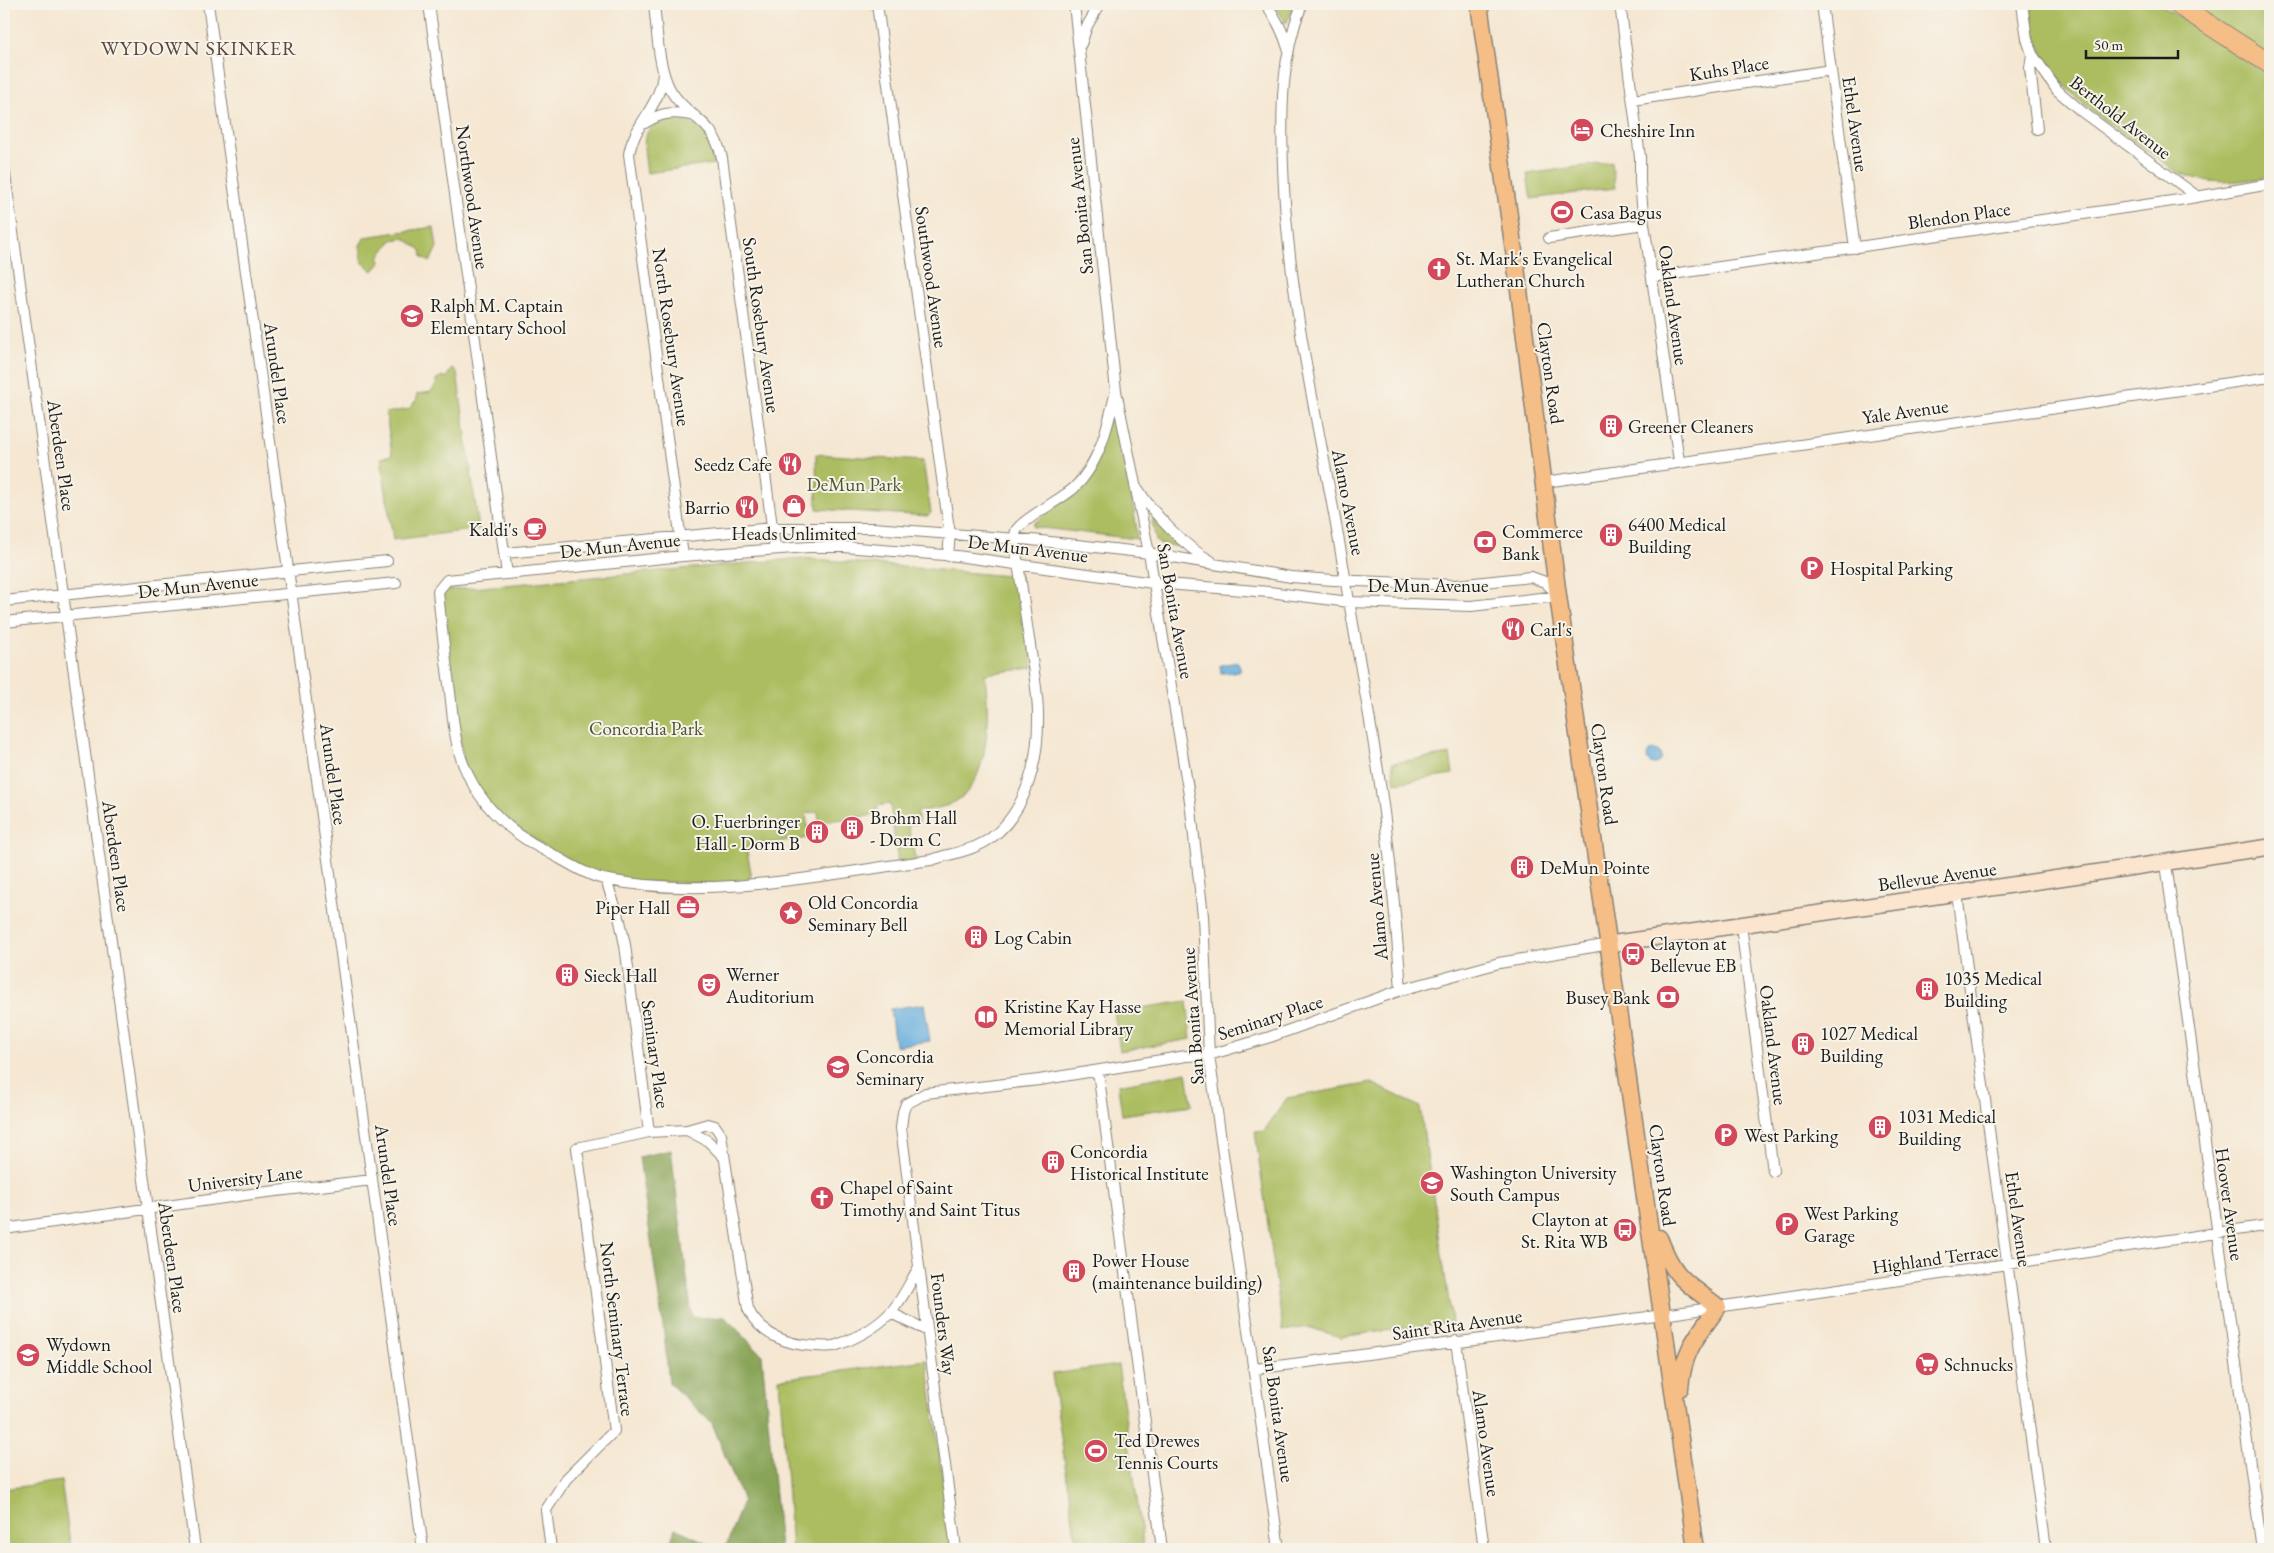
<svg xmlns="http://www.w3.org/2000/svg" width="2274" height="1553" font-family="'EB Garamond',serif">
  <rect width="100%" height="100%" fill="#f7f3e8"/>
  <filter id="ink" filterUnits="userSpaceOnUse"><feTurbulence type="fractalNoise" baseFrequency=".02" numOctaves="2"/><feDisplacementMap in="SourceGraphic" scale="10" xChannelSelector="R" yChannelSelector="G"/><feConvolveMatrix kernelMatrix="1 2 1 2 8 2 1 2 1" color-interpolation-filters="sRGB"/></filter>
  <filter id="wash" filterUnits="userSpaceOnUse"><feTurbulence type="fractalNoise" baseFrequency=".0096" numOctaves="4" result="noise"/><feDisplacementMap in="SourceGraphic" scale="20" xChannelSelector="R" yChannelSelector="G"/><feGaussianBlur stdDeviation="1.12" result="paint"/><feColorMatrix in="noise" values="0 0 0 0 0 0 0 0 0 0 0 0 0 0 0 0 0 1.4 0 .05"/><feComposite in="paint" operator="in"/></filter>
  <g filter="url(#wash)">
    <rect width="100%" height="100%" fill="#f5e7d2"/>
    <path fill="#abbd61" stroke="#646c3e" d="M 1274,4 L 1295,4 L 1287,22 L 1285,22 Z
      M 2035,4 L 2159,4 L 2270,76 L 2270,177 C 2236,182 2207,187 2174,170 C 2123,131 2050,97 2034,29 C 2032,20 2029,11 2035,4 Z
      M 2189,4 L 2270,4 L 2270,57 Z
      M 678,120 C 706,126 710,137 714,164 L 647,173 C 643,140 637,124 678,120 Z
      M 1612,162 L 1615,188 L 1531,199 L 1527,174 Z
      M 434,227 L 437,247 L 430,262 L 422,257 L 421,250 L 404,238 L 392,240 L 379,257 L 380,263 L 373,271 L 362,262 L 360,245 L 365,237 Z
      M 452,368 L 457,372 L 479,529 L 393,540 L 381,458 L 392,455 L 386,413 L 409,409 L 417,399 L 417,394 L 431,392 L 436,385 L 436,380 L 442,376 L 446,378 Z
      M 1116,405 L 1136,524 L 1137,539 L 1033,527 L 1034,523 L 1074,492 Z
      M 816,454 L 923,461 L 931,513 L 928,516 L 817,509 Z
      M 1152,520 L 1155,520 L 1189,548 L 1159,544 L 1156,541 Z
      M 803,558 L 1020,577 L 1033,668 L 985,674 C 989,709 992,777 958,800 C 946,808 931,809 917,812 L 919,823 L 908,825 L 916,862 L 898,864 L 890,804 L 877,806 L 878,812 L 875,813 L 875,815 L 819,822 L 818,812 L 806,813 L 809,838 L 746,846 L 751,872 L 750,885 L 621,881 L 575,866 L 492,812 L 464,765 L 438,591 Z
      M 1450,754 L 1453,774 L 1395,783 L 1392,763 Z
      M 1187,1001 L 1191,1039 L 1120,1051 L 1114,1012 Z
      M 1187,1072 L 1192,1105 L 1122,1115 L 1118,1085 Z
      M 1372,1083 L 1420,1107 L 1452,1322 L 1340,1337 L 1308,1327 L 1283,1331 L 1255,1132 L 1264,1131 L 1287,1098 Z
      M 927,1360 L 952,1549 L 792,1549 L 779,1379 Z
      M 1118,1365 L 1144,1549 L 1077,1549 L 1052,1374 Z
      M 61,1481 L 71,1549 L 4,1549 L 4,1489 Z"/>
    <path fill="#88a457" stroke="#52603a" d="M 671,1150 L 692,1318 L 725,1317 L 762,1355 L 780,1549 L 725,1549 L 743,1501 L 712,1423 L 669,1383 L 664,1333 L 639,1157 Z
      M 675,1528 L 720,1549 L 669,1549 Z"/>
    <path fill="#68aede" stroke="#42657d" d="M 1238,662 L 1241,670 L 1239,672 L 1221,673 L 1220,665 Z
      M1647 757a7 7 0 1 1 14 0a7 7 0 1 1-14 0Z
      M 924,1004 L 930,1041 L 895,1046 L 890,1009 Z"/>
  </g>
  <g filter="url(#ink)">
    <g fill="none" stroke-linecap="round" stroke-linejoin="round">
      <g stroke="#888277" stroke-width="12">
        <path id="street" d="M 208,4 L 287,562 L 423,1549
          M 429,4 L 507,574
          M 654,4 C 657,29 658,69 671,91 C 689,120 713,118 722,158 L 775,548
          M 877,4 L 948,522 L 950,533 L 948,556
          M 1074,4 L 1116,391 L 1149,553 L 1190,801 L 1203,916 L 1209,1055 L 1279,1549
          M 1266,4 C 1276,18 1283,31 1288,48
          M 1302,4 C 1281,56 1281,111 1283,167 C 1288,308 1324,444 1346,583 C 1359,662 1375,740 1385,820 C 1392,876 1397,933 1401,990
          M 1620,4 L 1640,157 L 1640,182 L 1644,224 L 1679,461
          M 1822,4 L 1855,248
          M 2022,4 L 2027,39 L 2032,54 L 2057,90 L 2081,111 L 2198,197
          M 1081,44 L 1087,26 L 1100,4
          M 2032,54 L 2030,68 L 2037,129
          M 663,72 C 662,104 634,124 629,154 L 683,556
          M 1633,100 L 1831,70
          M 645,123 C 661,112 675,111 695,116
          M 4,167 L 195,1549
          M 1549,238 L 1644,224
          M 1652,277 L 2179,200 L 2270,184
          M 1116,391 C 1108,424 1100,464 1074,488 C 1062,499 1021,520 1016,531 C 1012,541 1019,566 1020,577 C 1024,600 1026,622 1030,645 C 1033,670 1039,696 1038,721 C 1038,762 1026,812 991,838 C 973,851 952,853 931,860 C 825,874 715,900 608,880 C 588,877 564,860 546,851 C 509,832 480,805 464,766 C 454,742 453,717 450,692 C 446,662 442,632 439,602 L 438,591 L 447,580 L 683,556 L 809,547 L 844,547 L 957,556 L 1153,583 L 1269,592 L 1349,602 L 1471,606 L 1558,596
          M 1545,482 L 2270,377
          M 1138,489 C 1153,514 1185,547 1211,561
          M 505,553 L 773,528 L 873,528 L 1032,540 L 1149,553 L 1291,577 L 1333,580 L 1456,585 L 1531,577 L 1545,582 L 1558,595
          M 4,601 L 387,561
          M 4,622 L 396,583
          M 2166,864 L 2262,1549
          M 606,880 L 620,921 L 625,945 L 649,1132
          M 1957,894 L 2046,1549
          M 1741,925 L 1773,1171
          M 1098,1071 L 1162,1549
          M 687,1130 L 708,1124 L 715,1126 L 721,1135 L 748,1309 C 760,1335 788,1345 815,1346 C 821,1346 828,1347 834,1346 C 853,1340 876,1328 890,1313 C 902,1301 910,1282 919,1267
          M 4,1229 L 259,1193 L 372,1180
          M 891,1313 L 926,1330
          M 1456,1341 L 1484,1549
          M 1255,1369 L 1663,1315 L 2270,1225
          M 551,1549 L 546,1510 L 566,1479 L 614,1431 L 577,1148 L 649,1132 L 687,1130 L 708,1141 L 723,1156
          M 956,1549 L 901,1128 L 903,1112 L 906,1104 L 926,1093 L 1039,1080 L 1186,1056 L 1209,1055 L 1270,1037 L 1401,990 L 1499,963 L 1610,944"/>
      </g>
      <g stroke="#888277" stroke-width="18">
        <path id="secondary" d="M 1610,944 L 2270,847"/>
      </g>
      <g stroke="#888277" stroke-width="19">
        <path id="primary" d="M 1479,4 L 1514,251 L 1558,596 L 1696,1549
          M 1659,1238 C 1675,1280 1685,1281 1718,1307 C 1697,1336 1683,1351 1680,1388"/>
      </g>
      <g stroke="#888277" stroke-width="21">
        <path id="highway" d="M 2177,4 L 2270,64"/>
      </g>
      <use href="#street" stroke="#fff" stroke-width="10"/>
      <use href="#secondary" stroke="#fbe5cf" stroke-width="15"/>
      <use href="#primary" stroke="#f6be87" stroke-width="16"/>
      <use href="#highway" stroke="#f6be87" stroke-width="19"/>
    </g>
  </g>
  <defs>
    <g id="hotel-disc" transform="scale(1.25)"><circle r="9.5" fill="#d1495b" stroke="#f7f3e8"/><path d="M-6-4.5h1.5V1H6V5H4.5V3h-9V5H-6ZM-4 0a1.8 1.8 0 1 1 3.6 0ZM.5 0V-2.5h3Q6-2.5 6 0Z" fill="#fff"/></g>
    <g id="stadium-disc" transform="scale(1.25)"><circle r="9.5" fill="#d1495b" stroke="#f7f3e8"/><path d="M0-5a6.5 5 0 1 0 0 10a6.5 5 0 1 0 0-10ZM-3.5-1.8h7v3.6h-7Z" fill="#fff"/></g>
    <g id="church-disc" transform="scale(1.25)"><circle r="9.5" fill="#d1495b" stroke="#f7f3e8"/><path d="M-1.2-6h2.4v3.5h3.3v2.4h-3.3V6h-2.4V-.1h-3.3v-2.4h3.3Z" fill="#fff"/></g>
    <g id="school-disc" transform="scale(1.25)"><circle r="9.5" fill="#d1495b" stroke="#f7f3e8"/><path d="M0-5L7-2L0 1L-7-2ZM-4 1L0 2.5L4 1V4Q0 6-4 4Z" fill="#fff"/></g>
    <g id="building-disc" transform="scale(1.25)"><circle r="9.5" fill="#d1495b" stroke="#f7f3e8"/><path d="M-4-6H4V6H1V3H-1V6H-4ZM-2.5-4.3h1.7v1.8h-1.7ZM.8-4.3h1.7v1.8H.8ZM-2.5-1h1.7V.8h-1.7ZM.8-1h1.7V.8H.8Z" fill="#fff"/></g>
    <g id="restaurant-disc" transform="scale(1.25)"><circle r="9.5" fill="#d1495b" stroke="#f7f3e8"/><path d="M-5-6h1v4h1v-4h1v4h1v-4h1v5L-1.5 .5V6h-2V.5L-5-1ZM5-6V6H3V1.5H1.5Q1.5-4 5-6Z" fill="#fff"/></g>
    <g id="shop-disc" transform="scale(1.25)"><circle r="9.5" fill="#d1495b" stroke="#f7f3e8"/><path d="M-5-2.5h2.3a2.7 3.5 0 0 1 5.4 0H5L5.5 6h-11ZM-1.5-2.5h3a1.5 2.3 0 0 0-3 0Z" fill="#fff"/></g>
    <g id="cafe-disc" transform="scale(1.25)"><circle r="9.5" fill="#d1495b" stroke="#f7f3e8"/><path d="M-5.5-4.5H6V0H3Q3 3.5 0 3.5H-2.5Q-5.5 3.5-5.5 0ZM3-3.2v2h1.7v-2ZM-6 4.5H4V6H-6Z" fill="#fff"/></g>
    <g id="bank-disc" transform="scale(1.25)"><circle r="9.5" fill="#d1495b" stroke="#f7f3e8"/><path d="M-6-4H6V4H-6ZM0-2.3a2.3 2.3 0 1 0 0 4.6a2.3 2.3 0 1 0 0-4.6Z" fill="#fff"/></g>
    <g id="parking-disc" transform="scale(1.25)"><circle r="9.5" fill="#d1495b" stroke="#f7f3e8"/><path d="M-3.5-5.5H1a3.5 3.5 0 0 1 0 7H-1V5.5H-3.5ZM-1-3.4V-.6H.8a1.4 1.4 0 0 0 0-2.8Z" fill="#fff"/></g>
    <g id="office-disc" transform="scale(1.25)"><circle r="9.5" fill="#d1495b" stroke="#f7f3e8"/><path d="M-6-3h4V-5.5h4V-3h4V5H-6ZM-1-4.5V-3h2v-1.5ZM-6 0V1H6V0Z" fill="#fff"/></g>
    <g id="sight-disc" transform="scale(1.25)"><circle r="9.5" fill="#d1495b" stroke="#f7f3e8"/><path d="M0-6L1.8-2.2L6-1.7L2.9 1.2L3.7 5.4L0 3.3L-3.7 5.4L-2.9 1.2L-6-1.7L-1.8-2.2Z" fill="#fff"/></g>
    <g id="bus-disc" transform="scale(1.25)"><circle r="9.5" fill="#d1495b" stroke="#f7f3e8"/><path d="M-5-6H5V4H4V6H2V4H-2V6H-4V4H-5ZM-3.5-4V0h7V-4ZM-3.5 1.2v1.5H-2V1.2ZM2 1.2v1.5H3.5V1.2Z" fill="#fff"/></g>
    <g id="theatre-disc" transform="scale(1.25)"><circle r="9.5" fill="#d1495b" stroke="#f7f3e8"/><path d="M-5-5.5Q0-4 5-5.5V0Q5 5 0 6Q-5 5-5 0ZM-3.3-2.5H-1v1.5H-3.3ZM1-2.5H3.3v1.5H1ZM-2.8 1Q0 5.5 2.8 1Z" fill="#fff"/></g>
    <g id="library-disc" transform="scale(1.25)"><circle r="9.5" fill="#d1495b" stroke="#f7f3e8"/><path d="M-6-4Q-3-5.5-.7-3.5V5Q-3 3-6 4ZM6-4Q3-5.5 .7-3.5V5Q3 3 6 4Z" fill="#fff"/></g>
    <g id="university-disc" transform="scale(1.25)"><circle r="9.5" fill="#d1495b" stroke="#f7f3e8"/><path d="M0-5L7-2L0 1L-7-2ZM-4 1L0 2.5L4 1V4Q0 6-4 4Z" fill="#fff"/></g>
    <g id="supermarket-disc" transform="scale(1.25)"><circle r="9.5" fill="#d1495b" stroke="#f7f3e8"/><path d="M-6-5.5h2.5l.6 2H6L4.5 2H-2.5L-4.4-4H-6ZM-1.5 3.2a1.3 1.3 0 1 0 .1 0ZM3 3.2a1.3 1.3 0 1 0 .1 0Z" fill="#fff"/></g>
  </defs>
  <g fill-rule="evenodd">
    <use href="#hotel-disc" x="1582" y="130"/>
    <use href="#stadium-disc" x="1562" y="212"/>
    <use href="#church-disc" x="1439" y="269"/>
    <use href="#school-disc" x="412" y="316"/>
    <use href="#building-disc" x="1611" y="426"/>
    <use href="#restaurant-disc" x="790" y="464"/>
    <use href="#shop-disc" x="794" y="506"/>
    <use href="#restaurant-disc" x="747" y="507"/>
    <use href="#cafe-disc" x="535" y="529"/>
    <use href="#building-disc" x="1611" y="535"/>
    <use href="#bank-disc" x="1485" y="542"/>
    <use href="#parking-disc" x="1812" y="568"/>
    <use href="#restaurant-disc" x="1513" y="629"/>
    <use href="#building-disc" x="852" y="828"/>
    <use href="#building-disc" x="817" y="832"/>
    <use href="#building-disc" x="1522" y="867"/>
    <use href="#office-disc" x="688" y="907"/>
    <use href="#sight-disc" x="791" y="913"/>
    <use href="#building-disc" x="976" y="937"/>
    <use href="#bus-disc" x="1633" y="954"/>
    <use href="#building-disc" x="567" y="975"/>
    <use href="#theatre-disc" x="709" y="985"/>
    <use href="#building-disc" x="1927" y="989"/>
    <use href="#bank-disc" x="1668" y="997"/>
    <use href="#library-disc" x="986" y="1017"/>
    <use href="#building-disc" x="1803" y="1044"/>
    <use href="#university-disc" x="838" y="1067"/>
    <use href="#building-disc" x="1880" y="1127"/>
    <use href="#parking-disc" x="1726" y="1135"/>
    <use href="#building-disc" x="1053" y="1162"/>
    <use href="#university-disc" x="1432" y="1183"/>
    <use href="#church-disc" x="822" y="1198"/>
    <use href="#parking-disc" x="1787" y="1224"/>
    <use href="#bus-disc" x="1625" y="1230"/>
    <use href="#building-disc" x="1074" y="1271"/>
    <use href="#school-disc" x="28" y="1355"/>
    <use href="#supermarket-disc" x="1927" y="1364"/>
    <use href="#stadium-disc" x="1096" y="1451"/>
  </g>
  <g text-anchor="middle" stroke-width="4" stroke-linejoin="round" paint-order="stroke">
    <g font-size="19" fill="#1c1c1c" stroke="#f7f3e8">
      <text transform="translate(1729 68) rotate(-9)" y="7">Kuhs Place</text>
      <text transform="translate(2121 117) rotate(38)" y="7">Berthold Avenue</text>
      <text transform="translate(1856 124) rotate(82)" y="7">Ethel Avenue</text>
      <text transform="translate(473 197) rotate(82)" y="7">Northwood Avenue</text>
      <text transform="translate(1079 206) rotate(-96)" y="7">San Bonita Avenue</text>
      <text transform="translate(1959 215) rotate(-8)" y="7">Blendon Place</text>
      <text transform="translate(932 277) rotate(82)" y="7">Southwood Avenue</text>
      <text transform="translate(1674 305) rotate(82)" y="7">Oakland Avenue</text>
      <text transform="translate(762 325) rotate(82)" y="7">South Rosebury Avenue</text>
      <text transform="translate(672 337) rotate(82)" y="7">North Rosebury Avenue</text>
      <text transform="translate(278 373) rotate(82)" y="7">Arundel Place</text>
      <text transform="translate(1551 373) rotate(82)" y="7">Clayton Road</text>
      <text transform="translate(1905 411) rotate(-8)" y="7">Yale Avenue</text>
      <text transform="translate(62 455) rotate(82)" y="7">Aberdeen Place</text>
      <text transform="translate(1349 502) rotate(79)" y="7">Alamo Avenue</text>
      <text transform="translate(620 545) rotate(-6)" y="7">De Mun Avenue</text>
      <text transform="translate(1028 548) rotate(7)" y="7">De Mun Avenue</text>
      <text transform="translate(198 585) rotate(-6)" y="7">De Mun Avenue</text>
      <text x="1428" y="592">De Mun Avenue</text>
      <text transform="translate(1176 611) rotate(80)" y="7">San Bonita Avenue</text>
      <text transform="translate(334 774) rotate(82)" y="7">Arundel Place</text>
      <text transform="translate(1605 774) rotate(82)" y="7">Clayton Road</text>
      <text transform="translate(117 856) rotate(82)" y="7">Aberdeen Place</text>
      <text transform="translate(1937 876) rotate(-8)" y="7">Bellevue Avenue</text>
      <text transform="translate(1376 907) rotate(-95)" y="7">Alamo Avenue</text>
      <text transform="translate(1192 1016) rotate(-94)" y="7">San Bonita Avenue</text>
      <text transform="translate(1270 1017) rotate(-18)" y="7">Seminary Place</text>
      <text transform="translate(1774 1045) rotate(83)" y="7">Oakland Avenue</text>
      <text transform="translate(656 1054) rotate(82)" y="7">Seminary Place</text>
      <text transform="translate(389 1175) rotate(82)" y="7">Arundel Place</text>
      <text transform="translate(1663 1175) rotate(82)" y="7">Clayton Road</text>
      <text transform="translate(245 1178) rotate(-7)" y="7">University Lane</text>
      <text transform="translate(2230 1204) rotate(82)" y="7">Hoover Avenue</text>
      <text transform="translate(2019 1219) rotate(82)" y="7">Ethel Avenue</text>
      <text transform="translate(173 1257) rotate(82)" y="7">Aberdeen Place</text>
      <text transform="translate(1935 1258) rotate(-8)" y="7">Highland Terrace</text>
      <text transform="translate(944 1324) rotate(83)" y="7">Founders Way</text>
      <text transform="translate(1457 1324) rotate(-8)" y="7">Saint Rita Avenue</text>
      <text transform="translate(618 1329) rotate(83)" y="7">North Seminary Terrace</text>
      <text transform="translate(1279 1414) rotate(82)" y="7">San Bonita Avenue</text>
      <text transform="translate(1487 1443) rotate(82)" y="7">Alamo Avenue</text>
    </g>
    <g font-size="19" fill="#1c1c1c" stroke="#f7f3e8" text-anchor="start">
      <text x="1600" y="137">Cheshire Inn</text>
      <text x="1580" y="219">Casa Bagus</text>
      <text x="1456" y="265">St. Mark's Evangelical<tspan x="1456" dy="22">Lutheran Church</tspan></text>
      <text x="430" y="312">Ralph M. Captain<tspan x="430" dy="22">Elementary School</tspan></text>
      <text x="1628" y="433">Greener Cleaners</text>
      <text x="772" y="471" text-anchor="end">Seedz Cafe</text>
      <text x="730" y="514" text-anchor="end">Barrio</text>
      <text x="1628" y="531">6400 Medical<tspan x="1628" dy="22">Building</tspan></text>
      <text x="518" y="536" text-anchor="end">Kaldi's</text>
      <text x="1502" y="538">Commerce<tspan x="1502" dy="22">Bank</tspan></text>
      <text x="794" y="540" text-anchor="middle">Heads Unlimited</text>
      <text x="1830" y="575">Hospital Parking</text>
      <text x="1530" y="636">Carl's</text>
      <text x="870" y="824">Brohm Hall<tspan x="870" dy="22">- Dorm C</tspan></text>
      <text x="800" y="828" text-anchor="end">O. Fuerbringer<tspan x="800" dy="22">Hall - Dorm B</tspan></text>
      <text x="1540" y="874">DeMun Pointe</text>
      <text x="808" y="909">Old Concordia<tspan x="808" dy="22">Seminary Bell</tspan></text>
      <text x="670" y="914" text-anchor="end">Piper Hall</text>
      <text x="994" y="944">Log Cabin</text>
      <text x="1650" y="950">Clayton at<tspan x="1650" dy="22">Bellevue EB</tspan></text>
      <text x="726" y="981">Werner<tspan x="726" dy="22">Auditorium</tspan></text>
      <text x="584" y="982">Sieck Hall</text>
      <text x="1944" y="985">1035 Medical<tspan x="1944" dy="22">Building</tspan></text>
      <text x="1650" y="1004" text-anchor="end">Busey Bank</text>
      <text x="1004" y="1013">Kristine Kay Hasse<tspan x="1004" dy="22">Memorial Library</tspan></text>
      <text x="1820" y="1040">1027 Medical<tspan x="1820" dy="22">Building</tspan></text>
      <text x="856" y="1063">Concordia<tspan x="856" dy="22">Seminary</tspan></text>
      <text x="1898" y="1123">1031 Medical<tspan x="1898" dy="22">Building</tspan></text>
      <text x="1744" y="1142">West Parking</text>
      <text x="1070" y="1158">Concordia<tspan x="1070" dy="22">Historical Institute</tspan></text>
      <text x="1450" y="1179">Washington University<tspan x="1450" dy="22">South Campus</tspan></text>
      <text x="840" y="1194">Chapel of Saint<tspan x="840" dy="22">Timothy and Saint Titus</tspan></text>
      <text x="1804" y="1220">West Parking<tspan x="1804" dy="22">Garage</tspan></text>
      <text x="1608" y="1226" text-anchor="end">Clayton at<tspan x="1608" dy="22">St. Rita WB</tspan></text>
      <text x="1092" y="1267">Power House<tspan x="1092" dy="22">(maintenance building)</tspan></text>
      <text x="46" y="1351">Wydown<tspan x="46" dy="22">Middle School</tspan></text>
      <text x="1944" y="1371">Schnucks</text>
      <text x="1114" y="1447">Ted Drewes<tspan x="1114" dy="22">Tennis Courts</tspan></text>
    </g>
    <g font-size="19" fill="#4e5434" stroke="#f7f3e8">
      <text x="854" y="491">DeMun Park</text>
      <text x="646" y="735">Concordia Park</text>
    </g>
    <g font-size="20" letter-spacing="1" fill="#5c4640" stroke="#f7f3e8">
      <text x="199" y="55">WYDOWN SKINKER</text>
    </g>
  </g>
  <rect width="2274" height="1553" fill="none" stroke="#f7f3e8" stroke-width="20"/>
  <path d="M2086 50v8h92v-8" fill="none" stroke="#1c1c1c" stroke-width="2.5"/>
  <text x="2094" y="50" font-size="15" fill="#1c1c1c" stroke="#f7f3e8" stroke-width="4" paint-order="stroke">50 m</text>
</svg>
